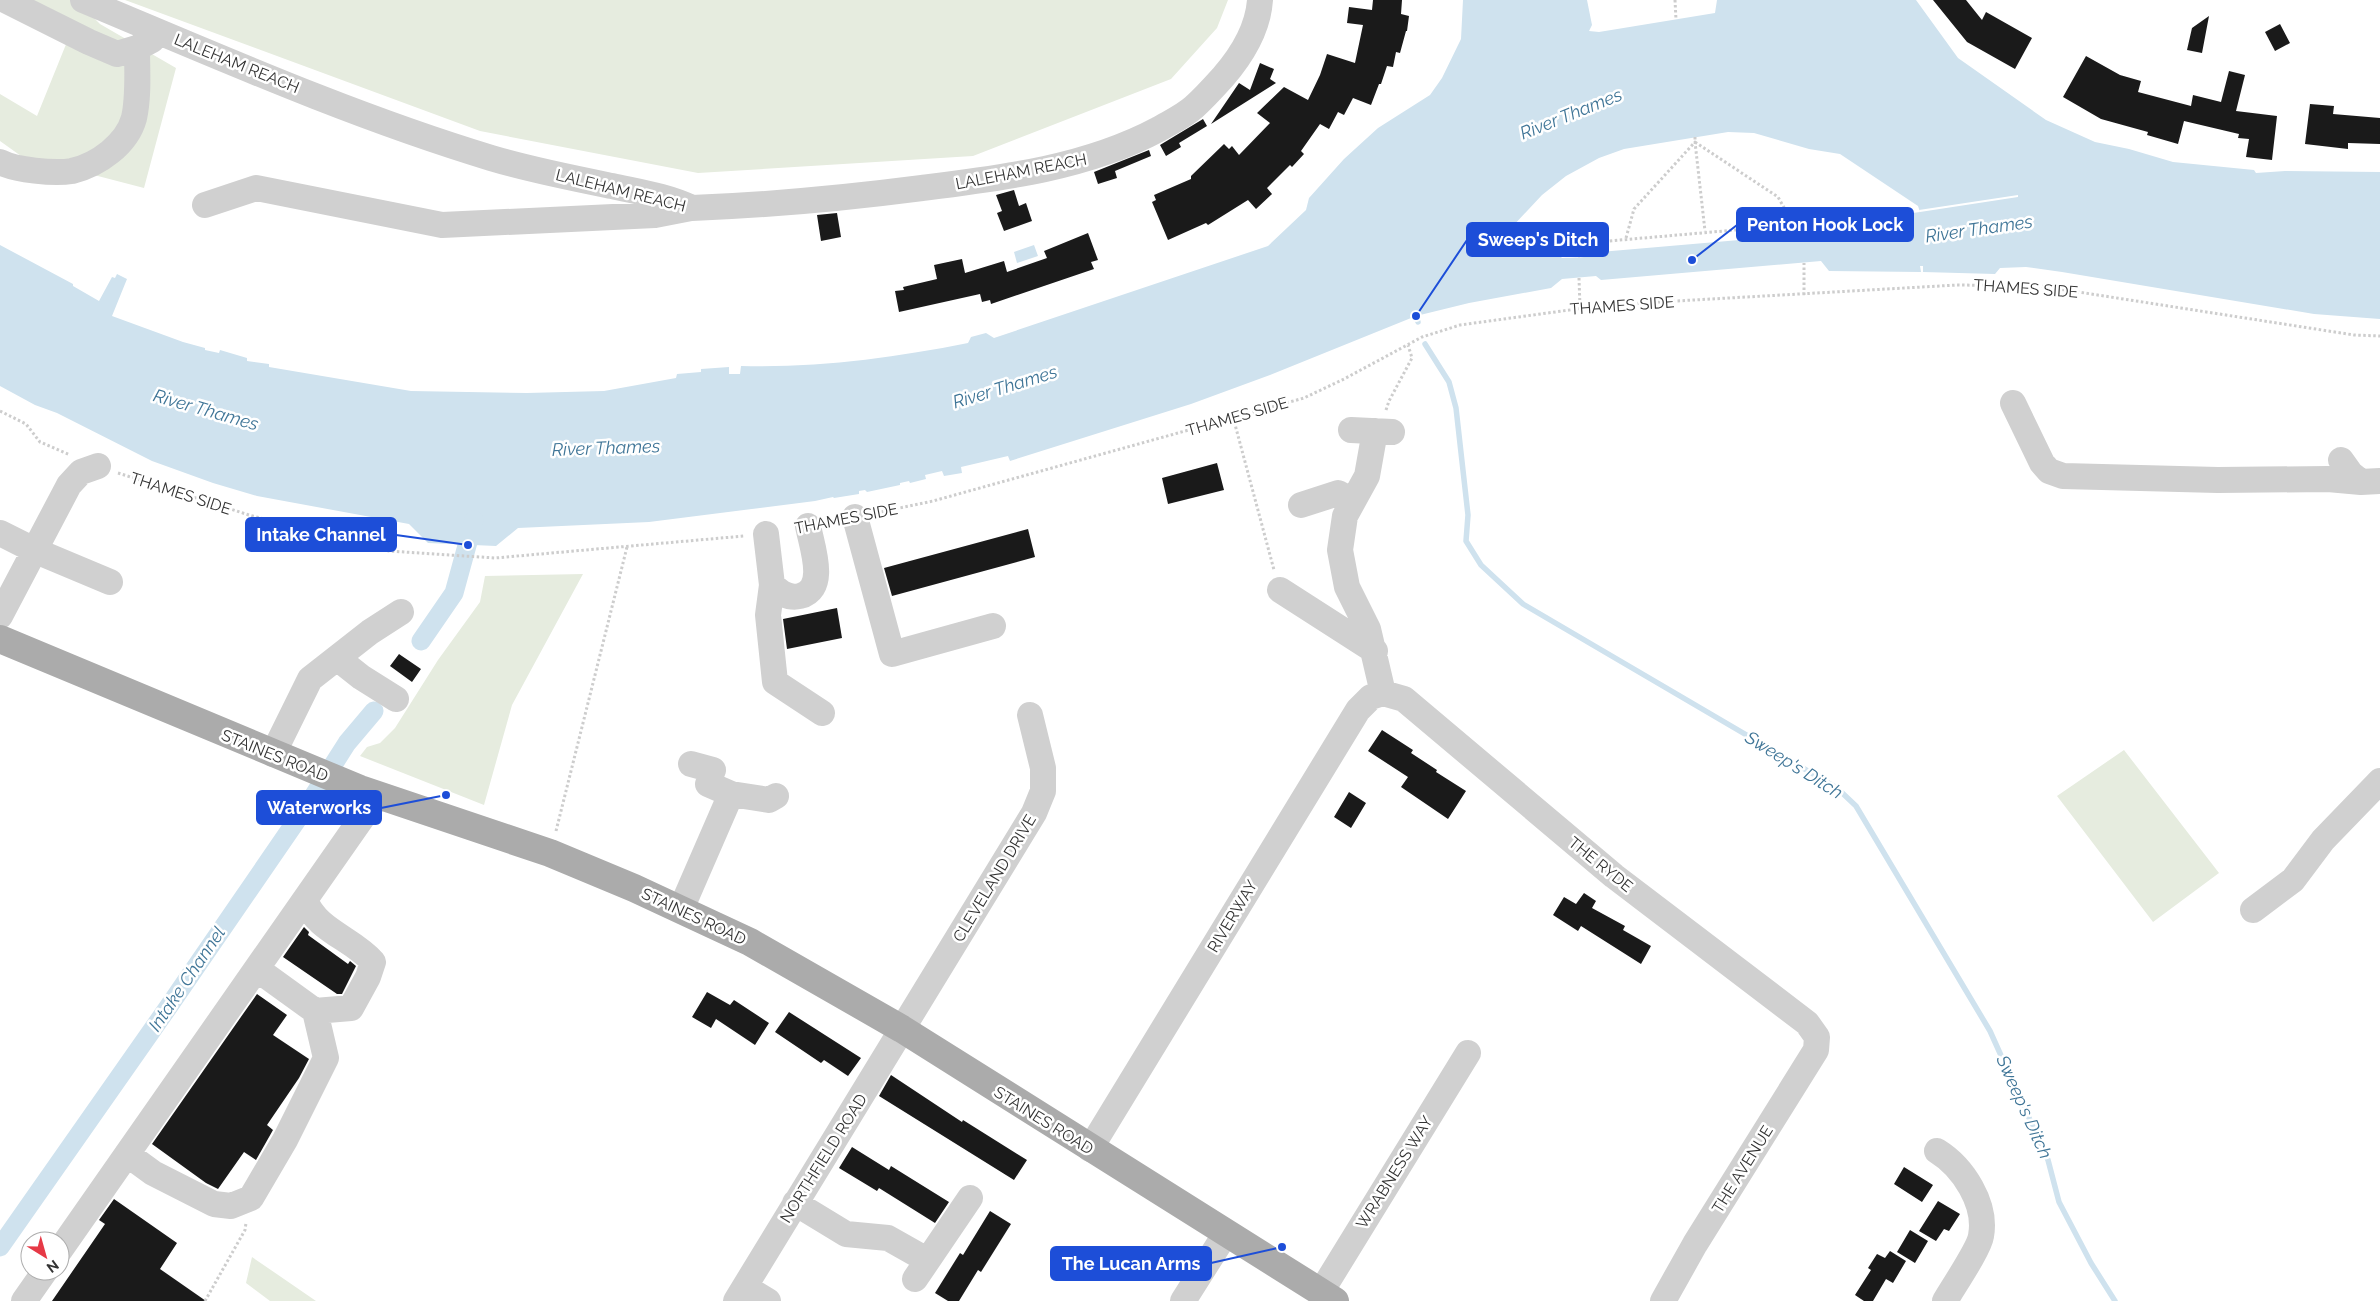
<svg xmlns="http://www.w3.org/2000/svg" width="2380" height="1301" font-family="Raleway,sans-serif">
  <rect width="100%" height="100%" fill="#fff"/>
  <path fill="#e6ecdf" d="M 32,0 L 76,0 L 100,24 L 176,68 L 144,188 L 21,156 L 0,141 L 0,94 L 37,116 L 73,27 Z
    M 125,0 L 1228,0 L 1217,28 L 1171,79 L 973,156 L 698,173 L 480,131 Z
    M 583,574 L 512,705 L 484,805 L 360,756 L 367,747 L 380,743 L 395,728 L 438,660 L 480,602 L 485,576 Z
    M 2124,750 L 2219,873 L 2153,922 L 2057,796 Z
    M 252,1257 L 316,1301 L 270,1301 L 246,1283 Z"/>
  <path fill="#cfe2ee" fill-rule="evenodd" d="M 1463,0 L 1587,0 L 1592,25 L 1589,31 L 1599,32 L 1715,13 L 1717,0 L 1916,0 L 1958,58 L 2046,120 L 2095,142 L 2129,149 L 2173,162 L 2254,170 L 2256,173 L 2285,171 L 2380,172 L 2380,319 L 2314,314 L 2062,272 L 2026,267 L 2000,268 L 1995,274 L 1923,272 L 1923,266 L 1920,266 L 1921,272 L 1829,271 L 1821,261 L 1601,280 L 1596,276 L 1562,279 L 1551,288 L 1469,303 L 1416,316 L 1270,375 L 1191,404 L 1010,461 L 1008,456 L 961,467 L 962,473 L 944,476 L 942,471 L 925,475 L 926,479 L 910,483 L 909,481 L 900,483 L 900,485 L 867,492 L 865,490 L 859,491 L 859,494 L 834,498 L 833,497 L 815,501 L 649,522 L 518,528 L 496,546 L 428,543 L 409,524 L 257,496 L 213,483 L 152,461 L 57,413 L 35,405 L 0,386 L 0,245 L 73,284 L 73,286 L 99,301 L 112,277 L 115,278 L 117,274 L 127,279 L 112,316 L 183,342 L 205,348 L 205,350 L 219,353 L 220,350 L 247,358 L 247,361 L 269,364 L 269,367 L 411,391 L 527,393 L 604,391 L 676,378 L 677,374 L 701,372 L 701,369 L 729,367 L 729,374 L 740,374 L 741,366 C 817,368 893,358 968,343 L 971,337 L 986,333 L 994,338 L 1268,246 L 1306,210 L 1309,198 L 1344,159 L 1378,128 L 1430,95 L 1442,78 L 1461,39 ZM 1728,132 L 1754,133 L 1809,149 L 1840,154 L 1918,206 L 1920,212 L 1826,225 L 1827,229 C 1815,239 1799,242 1785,236 L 1600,252 C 1589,259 1575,257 1562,258 L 1549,245 L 1529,245 L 1528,252 L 1527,245 L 1500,247 L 1497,243 L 1542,195 L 1566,176 L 1599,158 L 1624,149 Z
    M 1034,245 L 1038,256 L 1017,263 L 1014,252 Z"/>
  <path fill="#fff" d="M 2018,195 L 2018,197 L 1920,212 L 1919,210 Z"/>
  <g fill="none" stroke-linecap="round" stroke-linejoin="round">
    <path stroke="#cfe2ee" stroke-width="5.5" d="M 1414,310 L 1418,322
      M 1425,344 L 1449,382 L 1456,408 L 1468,515 L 1466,541 L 1481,565 L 1523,604 L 1837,788 L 1856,806 L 1990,1031 L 2048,1160 L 2059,1202 L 2091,1263 L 2115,1301"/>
    <path stroke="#cfe2ee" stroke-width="19" d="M 421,641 L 454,593 L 474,520
      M 0,1247 L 169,1006 L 312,798 L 347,743 L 374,711"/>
  </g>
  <path fill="#1a1a1a" d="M 1373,0 L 1402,0 L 1401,14 L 1409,16 L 1407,31 L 1406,31 L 1400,53 L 1396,52 L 1393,67 L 1387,66 L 1381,84 L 1379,84 L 1371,105 L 1353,98 L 1344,115 L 1338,112 L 1329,129 L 1320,124 L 1301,151 L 1304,154 L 1292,167 L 1290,165 L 1267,188 L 1272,194 L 1256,209 L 1248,200 L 1208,225 L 1206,223 L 1168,240 L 1152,202 L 1156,200 L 1154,195 L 1191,179 L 1191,176 L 1224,144 L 1229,149 L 1232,146 L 1239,155 L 1270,123 L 1257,113 L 1284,87 L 1308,100 L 1320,75 L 1327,54 L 1355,63 L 1363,25 L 1347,23 L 1349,7 L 1372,10 Z
    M 1933,0 L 1966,0 L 1982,20 L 1986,12 L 2032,38 L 2015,69 L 1967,42 Z
    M 2209,16 L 2202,53 L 2187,50 L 2192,28 Z
    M 2280,24 L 2290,43 L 2275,51 L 2265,32 Z
    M 2086,56 L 2120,75 L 2141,81 L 2138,92 L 2191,106 L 2193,95 L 2221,102 L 2229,71 L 2245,75 L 2236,111 L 2277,116 L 2272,160 L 2246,157 L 2249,139 L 2238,138 L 2239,134 L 2184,121 L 2178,144 L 2147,135 L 2148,132 L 2101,119 L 2063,97 Z
    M 1260,63 L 1274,69 L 1270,79 L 1276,83 L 1211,124 L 1239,83 L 1250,90 Z
    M 2310,104 L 2334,106 L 2333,114 L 2380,118 L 2380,144 L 2348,143 L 2348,149 L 2305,144 Z
    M 1203,119 L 1207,126 L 1179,143 L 1181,147 L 1166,156 L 1160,145 Z
    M 1149,150 L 1151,156 L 1115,171 L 1117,178 L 1098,184 L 1094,172 Z
    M 1014,190 L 1019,206 L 1026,203 L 1032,221 L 1004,231 L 997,213 L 1002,211 L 996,195 Z
    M 837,213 L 841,237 L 821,241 L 817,215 Z
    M 1088,233 L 1098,260 L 1091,262 L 1094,269 L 991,304 L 990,300 L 982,302 L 980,294 L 899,312 L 895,291 L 904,290 L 903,287 L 937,279 L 934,265 L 962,259 L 965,273 L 1004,261 L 1007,272 L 1047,258 L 1044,251 Z
    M 1217,463 L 1224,490 L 1168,504 L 1162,478 Z
    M 1028,529 L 1035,557 L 892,596 L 884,568 Z
    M 837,608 L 842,638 L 787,649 L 783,619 Z
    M 399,654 L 421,669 L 412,682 L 390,666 Z
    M 1382,730 L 1413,750 L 1411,753 L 1437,770 L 1436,772 L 1466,791 L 1448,819 L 1401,787 L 1408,777 L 1368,751 Z
    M 1349,792 L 1366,803 L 1351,828 L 1334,817 Z
    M 1584,893 L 1596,901 L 1592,908 L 1625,926 L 1623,930 L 1651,946 L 1641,964 L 1581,926 L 1578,931 L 1553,915 L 1564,897 L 1576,904 Z
    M 304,927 L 309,932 L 308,935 L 348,964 L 350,961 L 356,966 L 342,994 L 337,994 L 283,957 Z
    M 707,992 L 730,1005 L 734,1000 L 769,1023 L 755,1045 L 716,1019 L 711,1028 L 692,1017 Z
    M 257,994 L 287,1015 L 273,1035 L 309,1059 L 299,1078 L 267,1125 L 273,1130 L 256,1160 L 244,1152 L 218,1189 L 206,1183 L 152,1144 Z
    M 789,1012 L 861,1058 L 848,1076 L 824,1060 L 821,1063 L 775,1032 Z
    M 891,1075 L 962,1122 L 963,1120 L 1027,1160 L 1014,1180 L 879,1096 Z
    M 852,1147 L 889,1170 L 891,1166 L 949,1202 L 935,1223 L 879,1188 L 877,1191 L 839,1168 Z
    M 1904,1167 L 1933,1185 L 1922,1202 L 1894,1184 Z
    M 114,1199 L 177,1243 L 160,1269 L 206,1301 L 52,1301 L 105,1224 L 99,1220 Z
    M 1938,1201 L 1960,1214 L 1949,1231 L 1944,1229 L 1936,1241 L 1919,1231 Z
    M 990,1211 L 1011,1224 L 981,1272 L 978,1270 L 959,1301 L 948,1301 L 935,1293 L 960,1253 L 963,1255 Z
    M 1910,1230 L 1928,1241 L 1915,1263 L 1897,1252 Z
    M 1890,1251 L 1906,1261 L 1893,1283 L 1886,1279 L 1873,1301 L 1864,1301 L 1855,1295 L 1871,1270 L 1868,1268 L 1877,1254 L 1885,1258 Z"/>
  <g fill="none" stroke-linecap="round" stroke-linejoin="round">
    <path stroke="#cdcdcd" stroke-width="3" stroke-dasharray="2.5 2.5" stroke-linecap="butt" d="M 1675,0 L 1676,20
      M 1695,137 L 1695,142 L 1778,197 L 1802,239
      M 1626,238 L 1634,209 L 1695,142 L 1705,231
      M 1578,257 L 1586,243 L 1793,225
      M 1579,278 L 1580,307
      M 1804,295 L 1804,263
      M 1386,410 L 1389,401 L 1412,358 L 1408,345
      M 0,411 L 26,424 L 40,442 L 70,455
      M 1233,417 L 1274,570
      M 118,473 L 249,515 L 389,551 L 495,558 L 744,536
      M 876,513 L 933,501 L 1304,398 L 1344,379 L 1422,337 L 1460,325 L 1606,305 L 1957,285 L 2040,286 L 2354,335 L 2380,336
      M 556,831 L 627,547
      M 205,1301 L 245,1230 L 246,1223"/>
    <path stroke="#d0d0d0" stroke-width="26" d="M 5,0 L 89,42 L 117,54 L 137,48 L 152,40
      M 83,0 C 217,56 352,116 491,158 C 531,170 572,178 612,186 C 639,192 667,196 692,208 C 769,205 845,198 922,188 C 1002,178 1086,168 1159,129 C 1171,122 1184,116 1194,107 C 1204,98 1214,87 1223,77 C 1242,55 1258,30 1260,0
      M 0,162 C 15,170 54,174 72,171 C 98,165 127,144 134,118 C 139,96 137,70 137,48
      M 205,205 L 256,188 L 442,225 L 655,215 L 691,208
      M 2013,403 L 2042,463 L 2049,471 L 2063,476 L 2218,480 L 2328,479 L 2361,482
      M 1351,430 L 1392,432
      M 1375,431 L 1367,476 L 1345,516 L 1340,550 L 1347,587 L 1368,629 L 1383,693
      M 2341,460 L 2351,474 L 2361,482 L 2380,481
      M 1301,505 L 1338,493 L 1353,501
      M 855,517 L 892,654 L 993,626
      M 0,533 L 36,551 L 110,582
      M 766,534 L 772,585 C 780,592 788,599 800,596 C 828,589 812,547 808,526
      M 772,585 L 768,615 L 775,682 L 822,713
      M 1280,590 L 1375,651
      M 0,616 L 69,485 L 81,472 L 98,466
      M 337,658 L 361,677 L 396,699
      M 1383,693 L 1404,699 L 1614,876 L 1807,1023 L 1817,1037 L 1816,1050 L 1695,1244 L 1663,1301
      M 273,754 L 310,679 L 370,632 L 401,612
      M 691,764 L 713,770 L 708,784 L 731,794
      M 681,909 L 731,794 L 769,800 L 776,796
      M 2253,910 L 2293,880 L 2323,840 L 2380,781
      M 257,969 L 315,1011 L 351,1008 L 368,977 L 373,962 C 352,938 317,931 305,900
      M 1090,1149 L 1358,710 L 1371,697 L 1383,693
      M 1937,1151 C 1963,1167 1987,1204 1981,1236 C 1979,1249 1953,1287 1945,1301
      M 127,1154 L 153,1173 L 214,1204 L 231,1206 L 251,1198 L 285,1140 L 326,1058 L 315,1011
      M 795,1203 L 846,1234 L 888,1238 L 927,1260
      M 60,1250 L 378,795
      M 915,1279 L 970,1198
      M 745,1287 L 768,1301
      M 1321,1292 L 1468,1053
      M 24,1301 L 45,1271
      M 736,1301 L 1034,813 L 1043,791 L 1043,768 L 1030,715
      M 1183,1301 L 1226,1233"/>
    <path stroke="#ababab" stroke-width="28" d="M 0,639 L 360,789 L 550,853 L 634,888 L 750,942 L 902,1029 L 1335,1301"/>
  </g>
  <g text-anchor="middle" stroke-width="5" stroke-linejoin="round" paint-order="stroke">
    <g font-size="16" fill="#333" stroke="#fff">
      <text transform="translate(237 63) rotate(22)" y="6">LALEHAM REACH</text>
      <text transform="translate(1021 171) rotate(-11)" y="6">LALEHAM REACH</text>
      <text transform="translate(621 190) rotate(14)" y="6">LALEHAM REACH</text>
      <text transform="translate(2026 288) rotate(4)" y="6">THAMES SIDE</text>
      <text transform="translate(1622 305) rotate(-4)" y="6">THAMES SIDE</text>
      <text transform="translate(1237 416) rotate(-16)" y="6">THAMES SIDE</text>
      <text transform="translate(181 493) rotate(18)" y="6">THAMES SIDE</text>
      <text transform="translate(846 518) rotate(-11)" y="6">THAMES SIDE</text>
      <text transform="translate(275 755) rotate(22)" y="6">STAINES ROAD</text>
      <text transform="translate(1601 864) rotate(39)" y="6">THE RYDE</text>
      <text transform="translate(994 878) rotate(-59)" y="6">CLEVELAND DRIVE</text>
      <text transform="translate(694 916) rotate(25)" y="6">STAINES ROAD</text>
      <text transform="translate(1232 916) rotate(-59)" y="6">RIVERWAY</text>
      <text transform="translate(1044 1120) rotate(32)" y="6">STAINES ROAD</text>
      <text transform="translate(823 1158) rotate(-58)" y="6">NORTHFIELD ROAD</text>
      <text transform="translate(1742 1169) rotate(-58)" y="6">THE AVENUE</text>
      <text transform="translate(1394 1172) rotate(-58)" y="6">WRABNESS WAY</text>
    </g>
    <g font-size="18" font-style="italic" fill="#3f7597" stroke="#fff">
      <text transform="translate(1571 114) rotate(-22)" y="6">River Thames</text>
      <text transform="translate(1979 229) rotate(-8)" y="6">River Thames</text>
      <text transform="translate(1005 387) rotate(-17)" y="6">River Thames</text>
      <text transform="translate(206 410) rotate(16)" y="6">River Thames</text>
      <text transform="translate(606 448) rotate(-2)" y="6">River Thames</text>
      <text transform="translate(1794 765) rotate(32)" y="6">Sweep's Ditch</text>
      <text transform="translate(187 979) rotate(-56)" y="6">Intake Channel</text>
      <text transform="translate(2024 1107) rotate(66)" y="6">Sweep's Ditch</text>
    </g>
  </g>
  <path fill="none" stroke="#1d4ed8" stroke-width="2" d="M1692 260L1737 225M1416 316L1467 240M468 545L396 535M446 795L381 808M1282 1247L1211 1263"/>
  <g fill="#1d4ed8" stroke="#fff" stroke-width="2">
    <circle cx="1692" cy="260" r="5"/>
    <circle cx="1416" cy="316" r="5"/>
    <circle cx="468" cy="545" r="5"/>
    <circle cx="446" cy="795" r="5"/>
    <circle cx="1282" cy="1247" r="5"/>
  </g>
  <g fill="#1d4ed8" stroke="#1d4ed8" stroke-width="2">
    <rect x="1737" y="208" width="176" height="33" rx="5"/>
    <rect x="1467" y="223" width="141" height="33" rx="5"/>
    <rect x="246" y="518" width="150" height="33" rx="5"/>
    <rect x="257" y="791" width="124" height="33" rx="5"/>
    <rect x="1051" y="1247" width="160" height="33" rx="5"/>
  </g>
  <g font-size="18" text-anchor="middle" font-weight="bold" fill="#fff">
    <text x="1825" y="231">Penton Hook Lock</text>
    <text x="1538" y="246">Sweep's Ditch</text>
    <text x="321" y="541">Intake Channel</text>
    <text x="319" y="814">Waterworks</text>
    <text x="1131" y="1270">The Lucan Arms</text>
  </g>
  <g transform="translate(45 1256) rotate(143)"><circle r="24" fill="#ffffff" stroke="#adadad"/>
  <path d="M0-4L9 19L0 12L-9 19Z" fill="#e63946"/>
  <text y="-8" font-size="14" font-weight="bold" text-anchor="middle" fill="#333333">N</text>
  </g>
</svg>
